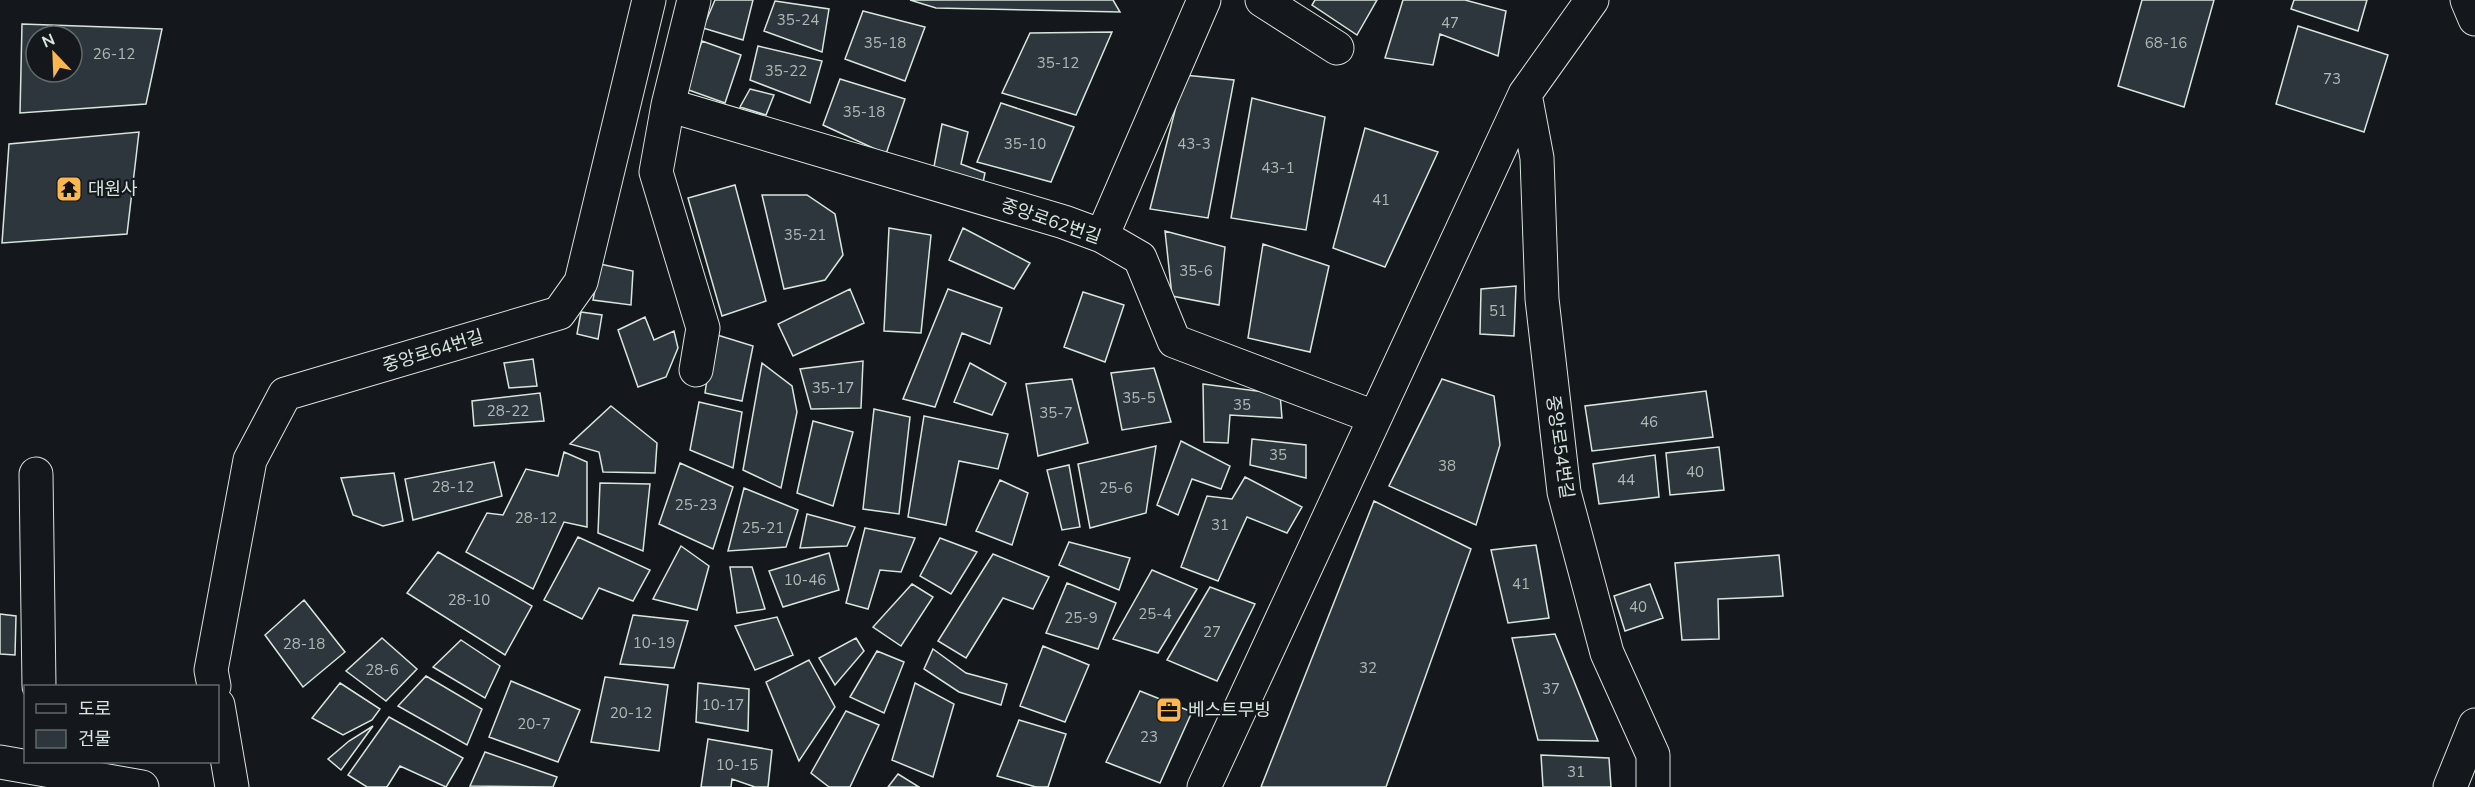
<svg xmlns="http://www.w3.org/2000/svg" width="2475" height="787" font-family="'Nunito Sans','Noto Sans KR',sans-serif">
  <rect width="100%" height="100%" fill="#14181c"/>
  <path fill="#2c363c" stroke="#d8e6dc" stroke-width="1.5" fill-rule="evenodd" d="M 715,0 L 753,0 L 743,40 L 703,28 Z
    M 910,0 L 1113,0 L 1120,12 L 936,8 Z
    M 1315,0 L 1377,0 L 1357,35 L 1312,5 Z
    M 1403,0 L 1465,0 L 1506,11 L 1498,56 L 1440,34 L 1433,65 L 1385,58 Z
    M 2142,0 L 2214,0 L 2184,107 L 2118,86 Z
    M 2294,0 L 2367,0 L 2358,31 L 2291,9 Z
    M 775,1 L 829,9 L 822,52 L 764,31 Z
    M 863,11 L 925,27 L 905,81 L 845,59 Z
    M 22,24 L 162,29 L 146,104 L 20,113 ZM 36,36 L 72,36 L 72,72 L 36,72 Z
    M 2298,26 L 2388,55 L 2364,132 L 2276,104 Z
    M 1112,32 L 1076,115 L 1002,93 L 1030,33 Z
    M 702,41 L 741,55 L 725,103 L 686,89 Z
    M 758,46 L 822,61 L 810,103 L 750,80 Z
    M 1184,75 L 1234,80 L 1208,218 L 1150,209 Z
    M 840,79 L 905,99 L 886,154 L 823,125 Z
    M 750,89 L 774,95 L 766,115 L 740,107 Z
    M 1252,98 L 1325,117 L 1306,230 L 1231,218 Z
    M 1001,103 L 1074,127 L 1051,182 L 977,162 Z
    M 942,124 L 968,132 L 961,164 L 985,173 L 982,187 L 933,172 Z
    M 1365,128 L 1438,152 L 1385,267 L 1333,248 Z
    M 139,132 L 127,234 L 2,243 L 9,144 Z
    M 735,185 L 766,301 L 722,316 L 688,198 Z
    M 762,195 L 807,195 L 835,214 L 843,255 L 825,280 L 784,289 Z
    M 889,228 L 931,235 L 921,333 L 884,331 Z
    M 963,228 L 1030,263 L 1014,289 L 949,260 Z
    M 1165,231 L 1225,247 L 1219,305 L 1172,296 Z
    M 1263,244 L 1329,266 L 1310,352 L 1248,338 Z
    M 600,264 L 633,271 L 631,305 L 593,300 Z
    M 1516,286 L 1514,336 L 1480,334 L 1481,289 Z
    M 850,289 L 864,323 L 793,356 L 778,324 Z
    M 948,289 L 1002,308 L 990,344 L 962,333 L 935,407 L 903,399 Z
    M 1083,292 L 1124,305 L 1105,362 L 1064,347 Z
    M 581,312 L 602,315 L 598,339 L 577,334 Z
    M 645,317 L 654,340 L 674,331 L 678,348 L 666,377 L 638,387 L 618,330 Z
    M 714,334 L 753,346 L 742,401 L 705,393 Z
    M 533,359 L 537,386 L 509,388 L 504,363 Z
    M 863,361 L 861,408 L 811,409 L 800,369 Z
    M 762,363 L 792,386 L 797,412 L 781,488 L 743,470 Z
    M 970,363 L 1006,383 L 992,415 L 954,402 Z
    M 1154,368 L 1171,422 L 1122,430 L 1111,373 Z
    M 1072,379 L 1088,443 L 1038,456 L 1026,384 Z
    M 1442,379 L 1494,396 L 1500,445 L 1476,525 L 1389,486 Z
    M 1203,384 L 1280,394 L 1282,418 L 1230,415 L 1228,443 L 1204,442 Z
    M 1706,391 L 1713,437 L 1592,451 L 1585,406 Z
    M 540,393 L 544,421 L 474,426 L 472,401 Z
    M 699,402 L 742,412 L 733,468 L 690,450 Z
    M 611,406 L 657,443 L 655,473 L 603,472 L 599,452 L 570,444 Z
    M 874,409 L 910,417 L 899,514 L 863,509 Z
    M 924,416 L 1008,434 L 998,469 L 959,461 L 946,525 L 908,517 Z
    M 813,421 L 853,432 L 833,506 L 797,493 Z
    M 1252,439 L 1306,445 L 1306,478 L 1250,465 Z
    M 1181,441 L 1230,466 L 1221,489 L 1192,479 L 1178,515 L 1157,505 Z
    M 1156,446 L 1146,513 L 1090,528 L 1078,464 Z
    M 1719,447 L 1724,490 L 1670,495 L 1666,453 Z
    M 564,452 L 587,462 L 587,527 L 564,522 L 533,589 L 466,552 L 487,513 L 503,515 L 526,469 L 558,476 Z
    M 1655,455 L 1659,497 L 1599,504 L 1593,464 Z
    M 494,462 L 502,496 L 413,520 L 405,479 Z
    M 680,463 L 733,487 L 713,549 L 659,524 Z
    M 1069,465 L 1080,527 L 1062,530 L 1047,470 Z
    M 394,473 L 403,521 L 383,526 L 353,515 L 341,478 Z
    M 1245,477 L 1302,507 L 1287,533 L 1247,517 L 1218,581 L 1181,567 L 1207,496 L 1232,499 Z
    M 1000,480 L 1028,493 L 1012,545 L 976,531 Z
    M 600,483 L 650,484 L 643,551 L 598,533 Z
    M 744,488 L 798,510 L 786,547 L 728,551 Z
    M 1374,501 L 1471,549 L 1386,787 L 1261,787 Z
    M 807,514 L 855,527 L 847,546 L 800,548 Z
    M 865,528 L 915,538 L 901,572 L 880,570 L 868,609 L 846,603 Z
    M 578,537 L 650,570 L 633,601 L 599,588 L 582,619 L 544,600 Z
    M 940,538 L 977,552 L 951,594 L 920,576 Z
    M 1069,542 L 1130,558 L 1119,590 L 1059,565 Z
    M 1536,545 L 1549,618 L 1508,623 L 1491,550 Z
    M 681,546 L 709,566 L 697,610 L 653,599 Z
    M 438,552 L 532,606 L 505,655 L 407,593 Z
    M 829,553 L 839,590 L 783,607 L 769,571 Z
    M 993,554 L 1049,577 L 1033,609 L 1003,598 L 966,658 L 938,641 Z
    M 1779,555 L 1783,596 L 1718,599 L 1719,639 L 1682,640 L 1675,563 Z
    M 730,567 L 752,567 L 765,609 L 737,613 Z
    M 1152,570 L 1197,589 L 1158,653 L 1113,639 Z
    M 1067,583 L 1116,603 L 1098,649 L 1046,633 Z
    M 912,584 L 933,597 L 901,646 L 873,627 Z
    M 1650,584 L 1663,618 L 1625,631 L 1614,596 Z
    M 1210,587 L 1255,604 L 1217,681 L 1167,660 Z
    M 304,600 L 345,652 L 303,687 L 265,635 Z
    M 0,614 L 16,616 L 15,655 L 0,654 Z
    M 633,615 L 688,621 L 674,668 L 620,664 Z
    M 777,617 L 793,655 L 755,670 L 735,626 Z
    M 1555,634 L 1598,741 L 1538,740 L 1512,638 Z
    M 382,638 L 417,669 L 386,701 L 346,671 Z
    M 856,638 L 864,651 L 835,685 L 819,658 Z
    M 461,640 L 500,666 L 485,698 L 433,667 Z
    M 1043,646 L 1089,665 L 1065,722 L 1020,706 Z
    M 933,649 L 966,673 L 1007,684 L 1001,705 L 959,692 L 924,669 Z
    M 877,651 L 904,662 L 884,713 L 850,697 Z
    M 809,660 L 835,707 L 799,761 L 766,682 Z
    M 426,676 L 482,709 L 467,745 L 398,706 Z
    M 605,677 L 668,685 L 659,751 L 591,742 Z
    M 511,681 L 580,710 L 558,762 L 489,737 Z
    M 340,683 L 380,709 L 372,720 L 343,735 L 312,718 Z
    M 698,683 L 749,689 L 748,731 L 696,722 Z
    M 915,683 L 954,704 L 933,777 L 892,760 Z
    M 1140,691 L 1192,712 L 1160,783 L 1106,762 Z
    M 846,711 L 879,725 L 850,787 L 829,787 L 811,773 Z
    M 389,717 L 463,758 L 446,787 L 400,766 L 387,787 L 367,787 L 348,775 Z
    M 1019,720 L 1066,734 L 1048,787 L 1036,787 L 997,776 Z
    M 373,726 L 341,770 L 328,759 L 349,741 Z
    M 708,739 L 772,750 L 768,787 L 755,787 L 732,779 L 731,787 L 701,787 Z
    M 485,752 L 557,777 L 553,787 L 470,786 Z
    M 1541,755 L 1609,758 L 1611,787 L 1543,787 Z
    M 898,774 L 919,787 L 888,787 Z"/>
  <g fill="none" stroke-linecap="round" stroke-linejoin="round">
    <g stroke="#d8e6dc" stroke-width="35">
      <path id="minor" d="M 694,0 L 668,105 L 1064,222 L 1102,236 L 1140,258 L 1174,341 L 1374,417
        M 1262,0 L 1337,48
        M 2467,0 L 2475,19
        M 1525,94 L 1537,158 L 1542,299 L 1564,492 L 1607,653 L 1653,755 L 1653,787
        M 668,105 L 656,172 L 703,328 L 696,370
        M 1102,236 L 1204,0
        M 36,474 L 39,686
        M 214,686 L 211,670 L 250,460 L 285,394 L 559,313 L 581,282 L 649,0
        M 218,705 L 232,787
        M 0,762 L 142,787
        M 1204,787 L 1525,94 L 1592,0
        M 2450,787 L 2475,725"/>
    </g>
    <use href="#minor" stroke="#14181c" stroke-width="33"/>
  </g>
  <defs>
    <g id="temple-square" transform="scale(1.35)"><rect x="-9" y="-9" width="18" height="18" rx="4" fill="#ffb74d" stroke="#14181c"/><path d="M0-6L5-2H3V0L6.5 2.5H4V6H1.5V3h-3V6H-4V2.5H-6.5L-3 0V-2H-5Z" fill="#111"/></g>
    <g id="office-square" transform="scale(1.35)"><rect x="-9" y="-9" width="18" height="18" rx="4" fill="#ffb74d" stroke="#14181c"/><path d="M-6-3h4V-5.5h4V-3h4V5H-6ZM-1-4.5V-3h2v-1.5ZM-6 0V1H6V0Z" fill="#111"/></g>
  </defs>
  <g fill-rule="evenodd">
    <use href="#temple-square" x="69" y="189"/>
    <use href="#office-square" x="1169" y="710"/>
  </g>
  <g text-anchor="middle" stroke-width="4.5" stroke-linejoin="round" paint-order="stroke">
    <g font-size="15" fill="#adbab4">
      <text x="798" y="25">35-24</text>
      <text x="1450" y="28">47</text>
      <text x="885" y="48">35-18</text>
      <text x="2166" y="48">68-16</text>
      <text x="114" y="59">26-12</text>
      <text x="1058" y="68">35-12</text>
      <text x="786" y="76">35-22</text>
      <text x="2332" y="84">73</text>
      <text x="864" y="117">35-18</text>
      <text x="1025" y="149">35-10</text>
      <text x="1194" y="149">43-3</text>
      <text x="1278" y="173">43-1</text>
      <text x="1381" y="205">41</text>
      <text x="805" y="240">35-21</text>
      <text x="1196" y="276">35-6</text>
      <text x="1498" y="316">51</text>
      <text x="833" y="393">35-17</text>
      <text x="1139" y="403">35-5</text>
      <text x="1242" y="410">35</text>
      <text x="508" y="416">28-22</text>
      <text x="1056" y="418">35-7</text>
      <text x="1649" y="427">46</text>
      <text x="1278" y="460">35</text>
      <text x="1447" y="471">38</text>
      <text x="1695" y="477">40</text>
      <text x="1626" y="485">44</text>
      <text x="453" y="492">28-12</text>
      <text x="1116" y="493">25-6</text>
      <text x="696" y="510">25-23</text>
      <text x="536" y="523">28-12</text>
      <text x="1220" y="530">31</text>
      <text x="763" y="533">25-21</text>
      <text x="805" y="585">10-46</text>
      <text x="1521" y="589">41</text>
      <text x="469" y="605">28-10</text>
      <text x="1638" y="612">40</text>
      <text x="1155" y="619">25-4</text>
      <text x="1081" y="623">25-9</text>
      <text x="1212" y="637">27</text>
      <text x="654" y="648">10-19</text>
      <text x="304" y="649">28-18</text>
      <text x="1368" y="673">32</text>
      <text x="382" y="675">28-6</text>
      <text x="1551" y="694">37</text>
      <text x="723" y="710">10-17</text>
      <text x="631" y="718">20-12</text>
      <text x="534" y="729">20-7</text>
      <text x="1149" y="742">23</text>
      <text x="737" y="770">10-15</text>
      <text x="1576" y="777">31</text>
    </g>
    <g font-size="18" fill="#d8e6dc" stroke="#14181c" text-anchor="start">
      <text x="88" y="195">대원사</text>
      <text x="1188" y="716">베스트무빙</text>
    </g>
    <g font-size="18" fill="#d8e6dc" stroke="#14181c">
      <text transform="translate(1051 221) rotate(19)" y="6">중앙로62번길</text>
      <text transform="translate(433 351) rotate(-17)" y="6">중앙로64번길</text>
      <text transform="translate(1560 447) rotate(82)" y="6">중앙로54번길</text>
    </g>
  </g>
  <rect x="24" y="685" width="195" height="78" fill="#14181c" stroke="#626a69" stroke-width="1.5"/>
  <rect x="36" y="704" width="30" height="9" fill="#14181c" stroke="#626a69" stroke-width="1.5"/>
  <text x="78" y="715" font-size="18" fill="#d8e6dc">도로</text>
  <rect x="36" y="730" width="30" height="18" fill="#2c363c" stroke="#626a69" stroke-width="1.5"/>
  <text x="78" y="745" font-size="18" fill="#d8e6dc">건물</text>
  <g transform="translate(54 54) rotate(337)"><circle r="28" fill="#14181c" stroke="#626a69" stroke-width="1.5"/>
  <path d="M0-4.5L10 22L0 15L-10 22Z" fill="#ffb74d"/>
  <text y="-9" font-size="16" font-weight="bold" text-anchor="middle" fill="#d8e6dc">N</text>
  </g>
</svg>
